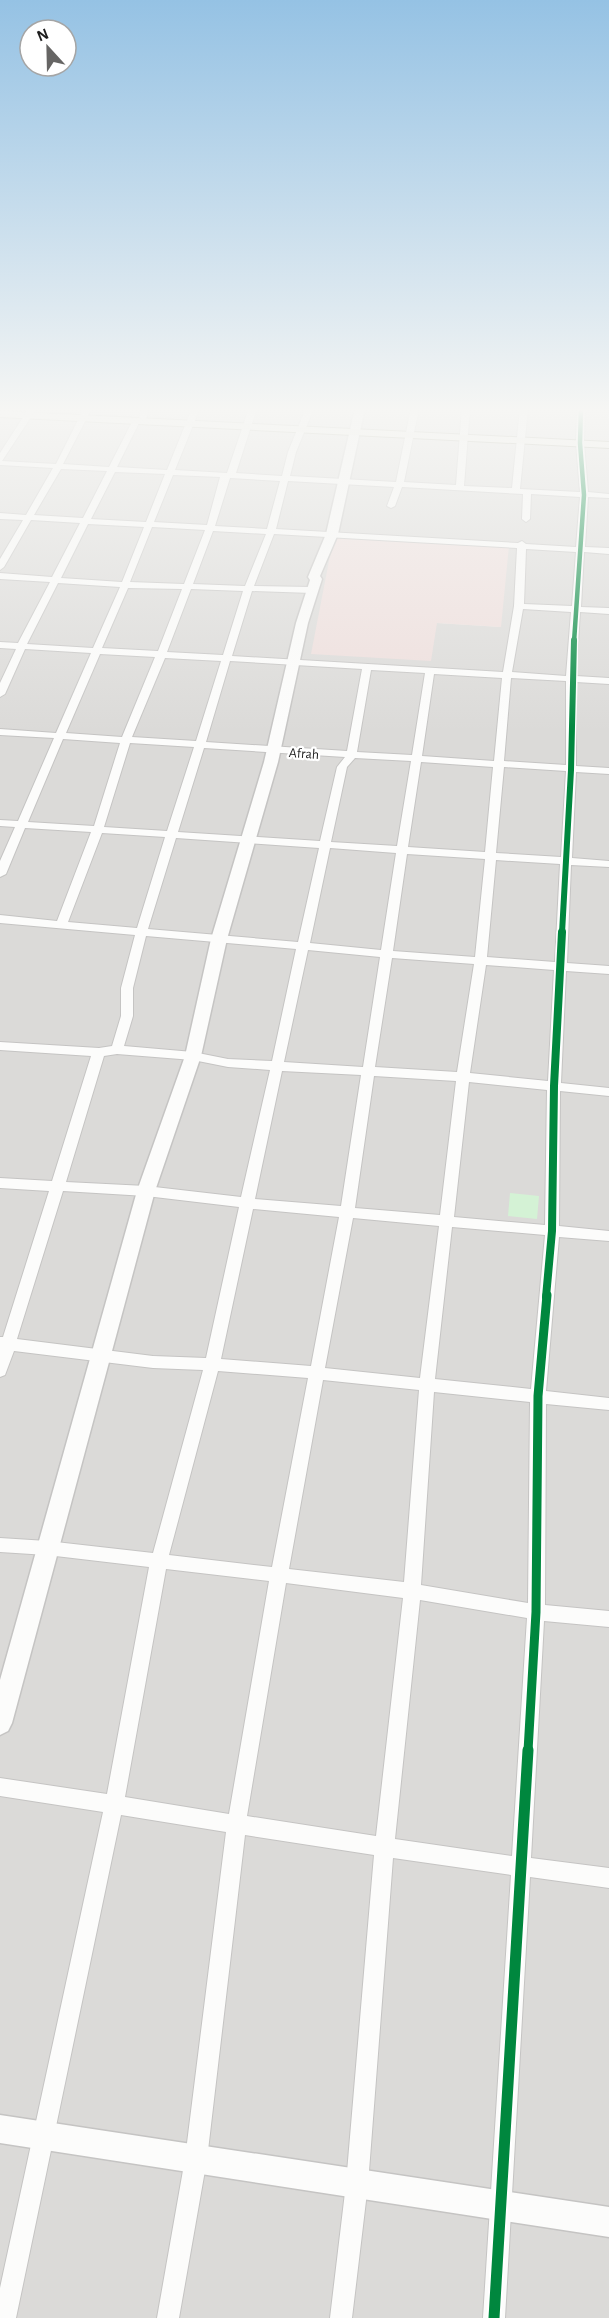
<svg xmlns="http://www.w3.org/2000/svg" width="609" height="2318" font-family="'Alegreya Sans',sans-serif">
  <rect width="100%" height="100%" fill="#eceae7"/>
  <path fill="#dbdad8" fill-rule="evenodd" d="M 0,408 L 609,408 L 609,2318 L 0,2318 ZM 334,535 L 501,627 L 437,623 L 327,583 Z"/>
  <path fill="#eededc" d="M 334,535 L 509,546 L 501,627 L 437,623 L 431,661 L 311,654 Z"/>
  <path fill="#d4f2d5" d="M 510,1193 L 539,1196 L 537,1219 L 508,1216 Z"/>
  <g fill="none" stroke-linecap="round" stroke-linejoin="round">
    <g stroke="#c5c4c3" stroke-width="2">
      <path id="minor" d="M 29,408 L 37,408 L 2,461 L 56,464 L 84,408 L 92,408 L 63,464 L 109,467 L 132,422 L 139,419 L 141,408 L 149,408 L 146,420 L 139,423 L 117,467 L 167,470 L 192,408 L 200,408 L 175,470 L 227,473 L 249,408 L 257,408 L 236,473 L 282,476 L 288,452 L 306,408 L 314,408 L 296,452 L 290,476 L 396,482 L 411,408 L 419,408 L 404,482 L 456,485 L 462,408 L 470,408 L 464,486 L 512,488 L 520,408 L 528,408 L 520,489 L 580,492 L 576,443 L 577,408 L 585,408 L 584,443 L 588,492 L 609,494 L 609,498 L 588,497 L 585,547 L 609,548 L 609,554 L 584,552 L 581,607 L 609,608 L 609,614 L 580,612 L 576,676 L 609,678 L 609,684 L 576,682 L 576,766 L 609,768 L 609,774 L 576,772 L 572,858 L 609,861 L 609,867 L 571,865 L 567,963 L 609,966 L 609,974 L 566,971 L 561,1083 L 609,1088 L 609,1096 L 560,1091 L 559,1226 L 609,1231 L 609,1241 L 559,1237 L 546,1391 L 609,1398 L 609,1410 L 546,1404 L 545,1605 L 609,1611 L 609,1627 L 544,1621 L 531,1858 L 609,1868 L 609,1888 L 530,1877 L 505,2318 L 483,2318 L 511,1875 L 393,1858 L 368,2184 L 352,2318 L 330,2318 L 346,2184 L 374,1855 L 245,1835 L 207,2159 L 179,2318 L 157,2318 L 185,2159 L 226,1832 L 121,1815 L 16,2318 L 0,2318 L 0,2288 L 103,1812 L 0,1796 L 0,1778 L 107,1794 L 149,1567 L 47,1555 L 0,1552 L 0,1538 L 47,1541 L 153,1553 L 203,1370 L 153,1368 L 14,1351 L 5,1375 L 0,1377 L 0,1337 L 3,1337 L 49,1191 L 0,1188 L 0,1178 L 52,1181 L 91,1056 L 0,1050 L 0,1042 L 99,1048 L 112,1046 L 121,1016 L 121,988 L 135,935 L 0,923 L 0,915 L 57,921 L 91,832 L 25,828 L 6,874 L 0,877 L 0,861 L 15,827 L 0,826 L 0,820 L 18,821 L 54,738 L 0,735 L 0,729 L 56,733 L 91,653 L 25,649 L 5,694 L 0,697 L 0,683 L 16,649 L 0,648 L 0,642 L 18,643 L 50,582 L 0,579 L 0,573 L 52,577 L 80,523 L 31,520 L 4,567 L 0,570 L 0,559 L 23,520 L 0,519 L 0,513 L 26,515 L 53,468 L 0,465 L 0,453 ZM 61,469 L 107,471 L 83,518 L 34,515 ZM 115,472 L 165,474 L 146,522 L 91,519 ZM 173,475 L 220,477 L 207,525 L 154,522 ZM 230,478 L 280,481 L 267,529 L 215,526 ZM 288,481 L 394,487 L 387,506 L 391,508 L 395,506 L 402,487 L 523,494 L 522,519 L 526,522 L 530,519 L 531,494 L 580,497 L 576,547 L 526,544 L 522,541 L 518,543 L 276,529 ZM 88,524 L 144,527 L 122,582 L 61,578 ZM 152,527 L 205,530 L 184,584 L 130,582 ZM 213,531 L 266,534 L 245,586 L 193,584 ZM 274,534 L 517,548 L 514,606 L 503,672 L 232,656 L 252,591 L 312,593 L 316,590 L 312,587 L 254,586 ZM 526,549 L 576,552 L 572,606 L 524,604 ZM 58,583 L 120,587 L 93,648 L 27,644 ZM 128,588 L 182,589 L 158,651 L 102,648 ZM 191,589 L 243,591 L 223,655 L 167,652 ZM 523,609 L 571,612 L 566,676 L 512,672 ZM 100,654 L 155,657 L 122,737 L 66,733 ZM 165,658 L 221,661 L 196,741 L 132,737 ZM 230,661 L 362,669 L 347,751 L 206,742 ZM 371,670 L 425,673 L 412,755 L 357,752 ZM 434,674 L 502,678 L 494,761 L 422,756 ZM 511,678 L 566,681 L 566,765 L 504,761 ZM 63,739 L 120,743 L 94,826 L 28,822 ZM 130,743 L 194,747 L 167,831 L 104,827 ZM 204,748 L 345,757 L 337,767 L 320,841 L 178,832 ZM 355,758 L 411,761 L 397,846 L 331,842 L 347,767 ZM 421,762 L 493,767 L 485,852 L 408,847 ZM 504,767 L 566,771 L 561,857 L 496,853 ZM 102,833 L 165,837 L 137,928 L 68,922 ZM 176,838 L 319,848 L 298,942 L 148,929 ZM 330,848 L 396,853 L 381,950 L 310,943 ZM 407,854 L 485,859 L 475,957 L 393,951 ZM 496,860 L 560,864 L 555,962 L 487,957 ZM 146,936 L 296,949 L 272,1061 L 228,1059 L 193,1052 L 124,1046 L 133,1016 L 133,988 ZM 308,950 L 380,957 L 363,1067 L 284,1062 ZM 392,958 L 474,964 L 457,1072 L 375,1067 ZM 486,965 L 554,970 L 548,1081 L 470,1073 ZM 117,1054 L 193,1060 L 228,1067 L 270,1070 L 241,1197 L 146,1186 L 66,1182 L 104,1056 ZM 282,1071 L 361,1075 L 341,1206 L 255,1199 ZM 374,1076 L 456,1081 L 440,1215 L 355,1208 ZM 469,1082 L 547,1090 L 545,1225 L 454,1217 ZM 63,1191 L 146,1196 L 239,1207 L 206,1358 L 153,1356 L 17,1339 ZM 253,1209 L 339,1217 L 311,1366 L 221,1359 ZM 353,1218 L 439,1226 L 420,1378 L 325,1368 ZM 452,1227 L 545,1235 L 531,1389 L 435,1379 ZM 218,1371 L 308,1378 L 272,1567 L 169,1555 ZM 323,1380 L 419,1390 L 404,1582 L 289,1569 ZM 434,1392 L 530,1402 L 528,1603 L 421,1585 ZM 166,1569 L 269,1581 L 229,1814 L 125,1797 ZM 286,1583 L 403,1598 L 376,1836 L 247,1816 ZM 420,1600 L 527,1618 L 512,1856 L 395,1839 Z"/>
    </g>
    <g stroke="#c5c4c3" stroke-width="3">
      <path id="tertiary" d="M 355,408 L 365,408 L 338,534 L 320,576 L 322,579 L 308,623 L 278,762 L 227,939 L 201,1056 L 155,1191 L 12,1723 L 8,1731 L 0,1735 L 0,1680 L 137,1191 L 185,1056 L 211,939 L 264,762 L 296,623 L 310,580 L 308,577 L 326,534 Z
        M 0,2115 L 609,2207 L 609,2237 L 0,2143 Z"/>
    </g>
    <g stroke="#94957f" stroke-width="2">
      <path id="secondary" d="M 0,411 L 609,442 L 609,448 L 0,417 Z"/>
    </g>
    <use href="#minor" fill="#fcfcfb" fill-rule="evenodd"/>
    <use href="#tertiary" fill="#fcfcfb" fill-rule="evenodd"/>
    <use href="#secondary" fill="#f3f2ea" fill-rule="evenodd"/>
    <g stroke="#fff" stroke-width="7">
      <path id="cycleway-far4" d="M 574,642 L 584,495 L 580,443 L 581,408"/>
    </g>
    <g stroke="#fff" stroke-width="9">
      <path id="cycleway-far3" d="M 562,933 L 571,770 L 574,640"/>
    </g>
    <g stroke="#fff" stroke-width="11">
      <path id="cycleway-far2" d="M 546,1297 L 552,1231 L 554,1086 L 562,932"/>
    </g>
    <g stroke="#fff" stroke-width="13">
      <path id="cycleway-far1" d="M 528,1751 L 536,1612 L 538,1396 L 547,1295"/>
    </g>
    <g stroke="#fff" stroke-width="15">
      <path id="cycleway" d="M 494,2318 L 528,1750"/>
    </g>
    <use href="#cycleway-far4" stroke="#00873e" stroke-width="4.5"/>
    <use href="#cycleway-far3" stroke="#00873e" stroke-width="6"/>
    <use href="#cycleway-far2" stroke="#00873e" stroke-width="8"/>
    <use href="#cycleway-far1" stroke="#00873e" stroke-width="9"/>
    <use href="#cycleway" stroke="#00873e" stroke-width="11"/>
  </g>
  <linearGradient id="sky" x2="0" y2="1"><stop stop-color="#95c2e4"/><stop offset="0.56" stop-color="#f6f6f4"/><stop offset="1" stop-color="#f6f6f4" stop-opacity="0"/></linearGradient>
  <rect width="609" height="732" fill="url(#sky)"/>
  <g text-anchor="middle" stroke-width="4.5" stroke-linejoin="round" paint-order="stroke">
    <g font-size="14" fill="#1e1e1e" stroke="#fff">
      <text transform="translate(304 753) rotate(4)" y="5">Afrah</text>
    </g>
  </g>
  <g transform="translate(48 48) rotate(338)"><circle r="28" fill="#ffffff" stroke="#a5a5a5" stroke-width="1.5"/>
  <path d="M0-4.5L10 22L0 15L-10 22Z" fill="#666564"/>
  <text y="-9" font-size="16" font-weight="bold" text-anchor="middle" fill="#1e1e1e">N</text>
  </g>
</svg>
